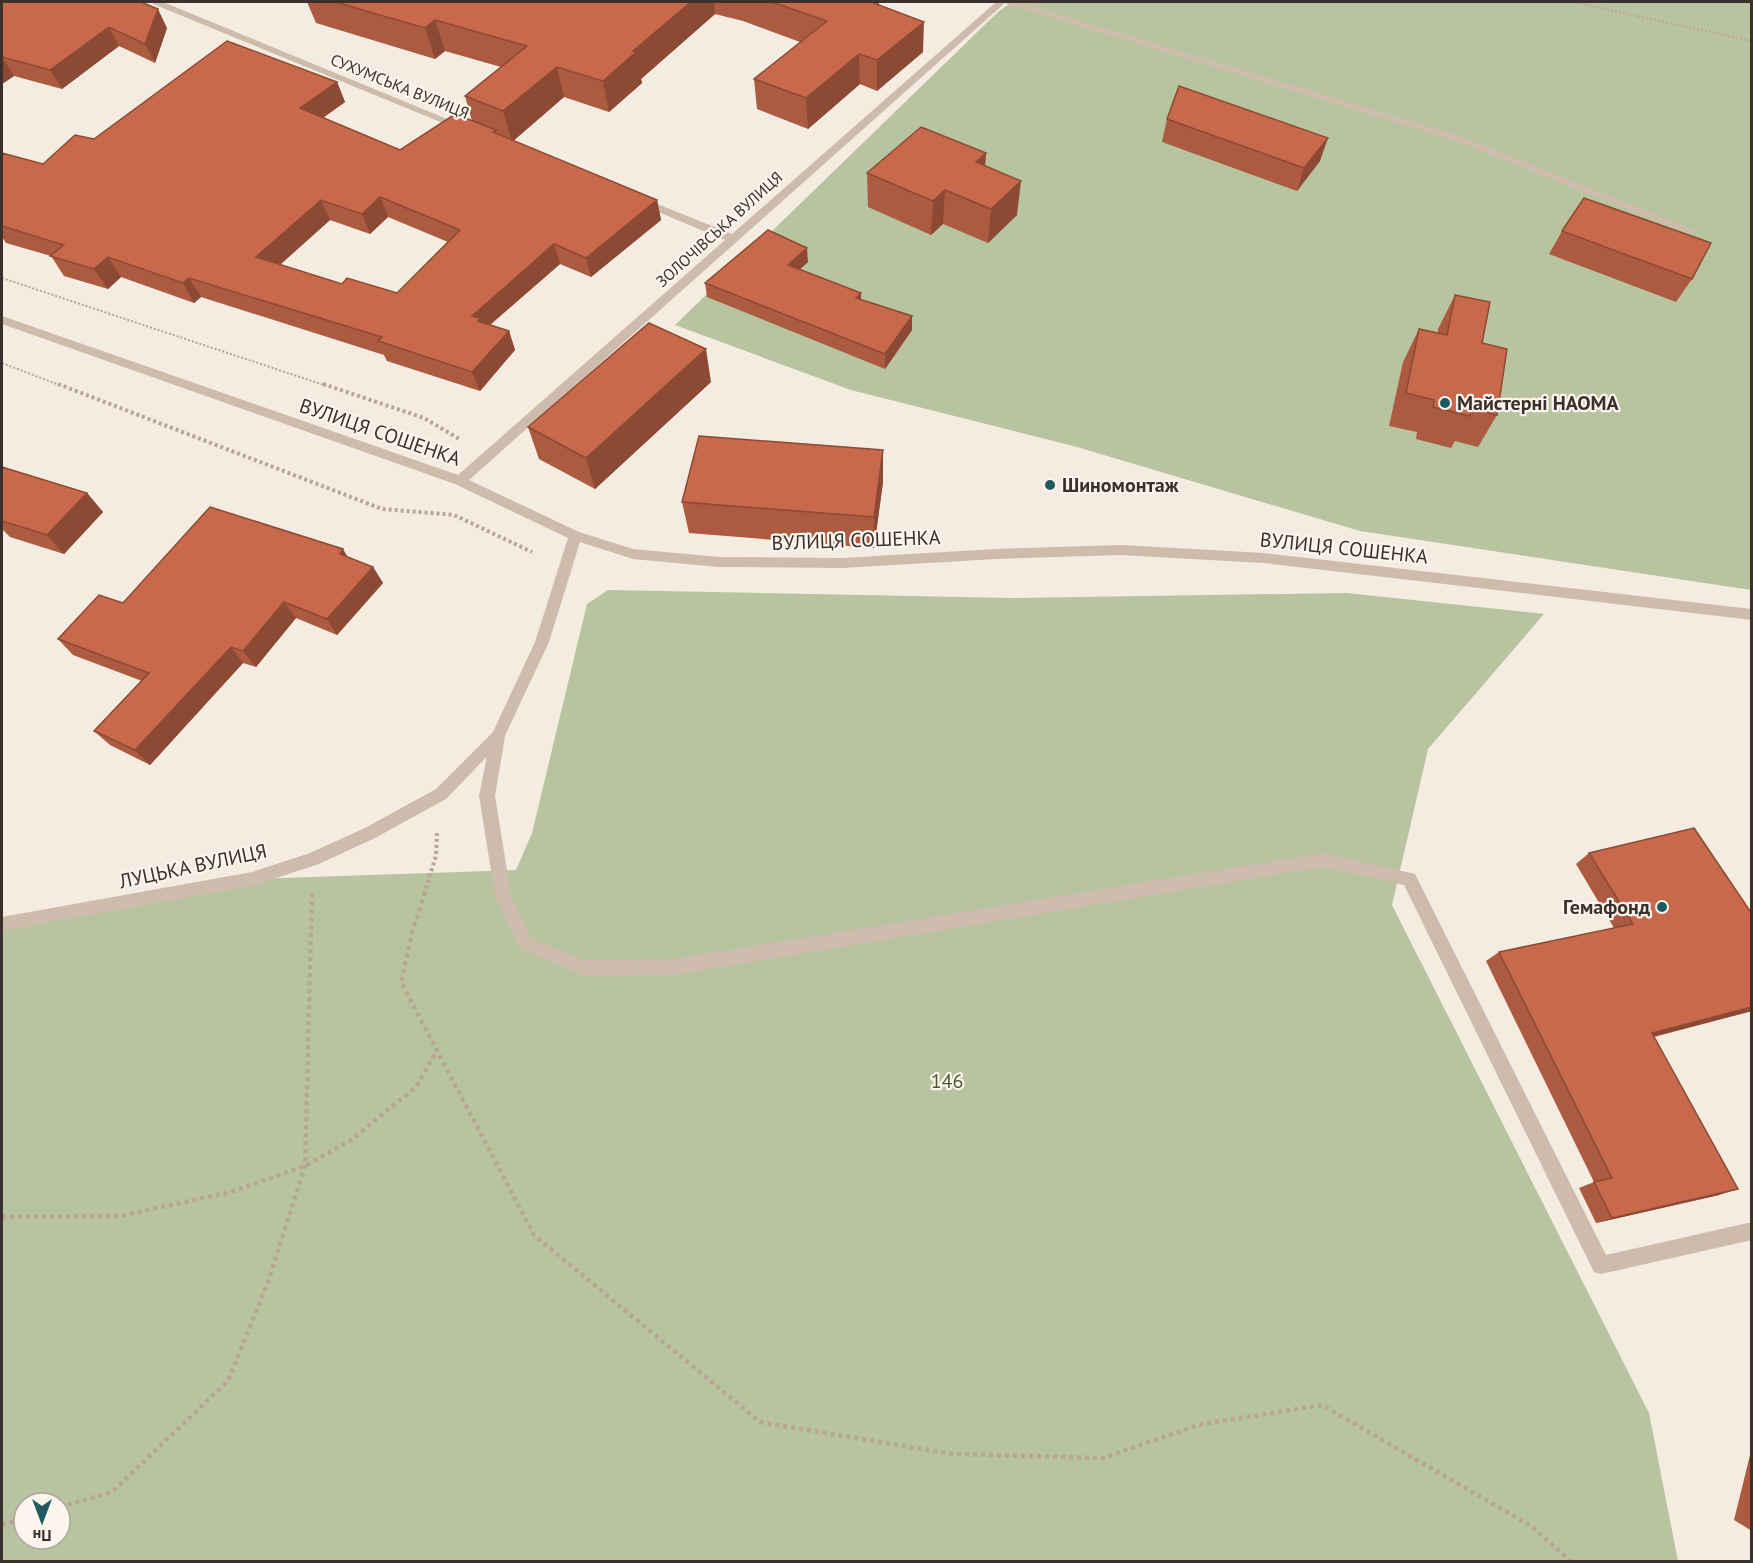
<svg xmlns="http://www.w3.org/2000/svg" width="1753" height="1563" font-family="'PT Sans',sans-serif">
  <rect width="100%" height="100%" fill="#f4ebe1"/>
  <path fill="#b8c4a0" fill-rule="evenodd" d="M 1012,2 L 1751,2 L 1751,590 L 1360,531 L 1077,447 L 851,390 L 675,325 L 998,12 Z
    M 608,590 L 1010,598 L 1347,593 L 1544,614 L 1428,749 L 1392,905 L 1649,1413 L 1678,1561 L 2,1562 L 2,924 L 252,879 L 516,870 L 532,833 L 587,604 ZM 24,1503 L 60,1503 L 60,1539 L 24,1539 Z"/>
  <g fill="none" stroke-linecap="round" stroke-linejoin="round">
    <path stroke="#b9a596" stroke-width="2" stroke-dasharray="2 2" stroke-linecap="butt" d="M 1572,2 L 1752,41
      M 2,278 L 327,386
      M 2,363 L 62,386"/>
    <path stroke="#b9a596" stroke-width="4" stroke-dasharray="3 3" stroke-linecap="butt" d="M 58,384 L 382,509 L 454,515 L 532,552
      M 323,384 L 424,418 L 461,440
      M 424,894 L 436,856 L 437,833"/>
    <path stroke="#b9a596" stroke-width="4.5" stroke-dasharray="4 4" stroke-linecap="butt" d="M 425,892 L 412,933 L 401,982 L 534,1235 L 760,1422 L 952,1454 L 1103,1458 L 1198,1425 L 1322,1405 L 1531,1526 L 1572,1562
      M 2,1217 L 120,1216 L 231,1192 L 305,1166 L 351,1140 L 416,1087 L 436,1052
      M 60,1507 L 112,1492 L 228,1381 L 268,1282 L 305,1166 L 312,893
      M 2,1525 L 24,1518"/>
    <path fill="#cdbbac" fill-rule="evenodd" d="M 1006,2 L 1018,2 L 1461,136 L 1696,231 L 1691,234 L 1687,233 L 1453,140 L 1007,4 Z
      M 498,730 L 503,732 L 505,736 L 495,796 L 511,895 L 532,939 L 584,960 L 675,959 L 1324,853 L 1415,874 L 1606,1255 L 1752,1222 L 1752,1240 L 1601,1274 L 1594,1272 L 1404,885 L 1324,867 L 675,975 L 584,976 L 520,949 L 495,895 L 479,796 L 491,736 L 493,732 Z"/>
    <path fill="#cdbbac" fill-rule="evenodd" d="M 152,2 L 163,2 L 469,128 L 460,130 L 153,4 Z
      M 996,2 L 1006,2 L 469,480 L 579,532 L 633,549 L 719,557 L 842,558 L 996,549 L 1121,545 L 1264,553 L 1752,609 L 1752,620 L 1264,563 L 1121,555 L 996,559 L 842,568 L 719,567 L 633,559 L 580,542 L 549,642 L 503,740 L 446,799 L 375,838 L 319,864 L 252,886 L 2,931 L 2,917 L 252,872 L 310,853 L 365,828 L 436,789 L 493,732 L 535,642 L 568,538 L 455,484 L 2,324 L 2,316 L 458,475 L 725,240 L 637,203 L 637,199 L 645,199 L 732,234 Z"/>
  </g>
  <path fill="#ac5a40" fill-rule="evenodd" d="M 2,2 L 167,28 L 155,63 L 119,46 L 62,89 L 14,76 L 2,84 Z
    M 307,2 L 879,2 L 879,5 L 923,52 L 877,91 L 860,84 L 808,129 L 757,109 L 754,79 L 800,42 L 743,21 L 715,14 L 641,79 L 642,83 L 609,112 L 564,97 L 513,141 L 657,200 L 661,220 L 591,277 L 560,264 L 490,325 L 509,331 L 515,350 L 480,391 L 387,361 L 384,355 L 201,297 L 194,303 L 121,277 L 108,289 L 64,276 L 51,256 L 6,243 L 2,237 L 2,153 L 43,164 L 94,139 L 337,82 L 345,102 L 323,118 L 400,150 L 455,117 L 472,121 L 465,96 L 501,67 L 445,51 L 435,59 L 316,23 ZM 388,217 L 448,242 L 397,293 L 342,284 L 280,265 L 330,220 L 370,234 Z
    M 1167,119 L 1320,161 L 1297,191 L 1162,142 Z
    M 986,153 L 985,166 L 1017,215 L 988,243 L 943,224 L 931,235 L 868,207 L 867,173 Z
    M 1562,231 L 1692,279 L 1676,302 L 1549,254 Z
    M 808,262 L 800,269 L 861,293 L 861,300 L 912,316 L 912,330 L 885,369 L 707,297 L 705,283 Z
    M 1455,295 L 1482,343 L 1497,415 L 1478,447 L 1455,441 L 1451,448 L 1416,439 L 1417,432 L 1389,426 L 1403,362 L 1419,329 L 1438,333 L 1438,329 Z
    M 711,382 L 595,489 L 539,459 L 528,427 Z
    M 2,467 L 87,493 L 103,512 L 64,554 L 10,537 L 2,529 Z
    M 883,482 L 874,548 L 689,533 L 682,502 Z
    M 348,557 L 373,567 L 383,583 L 337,635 L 296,618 L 256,667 L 243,663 L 150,765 L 110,745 L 94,731 L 142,681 L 73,655 L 58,639 L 123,603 Z
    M 1589,853 L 1752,914 L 1752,1011 L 1654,1037 L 1719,1195 L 1596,1223 L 1579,1188 L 1594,1182 L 1486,961 L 1499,952 L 1614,928 L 1576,864 Z
    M 1752,1447 L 1752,1531 L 1734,1520 Z"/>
  <path fill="#8c4a34" d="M 691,2 L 714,2 L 715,14 L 641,79 L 642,83 L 609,112 L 603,81 L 633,51 Z
    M 158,9 L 167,28 L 155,63 L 145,44 Z
    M 435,20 L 445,51 L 435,59 L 425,28 Z
    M 924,22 L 923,52 L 877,91 L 877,60 Z
    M 109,27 L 119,46 L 62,89 L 50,70 Z
    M 859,54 L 860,84 L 808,129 L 806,98 Z
    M 2,57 L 14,76 L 2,84 Z
    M 557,67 L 564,97 L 512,142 L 503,111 Z
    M 337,82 L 345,102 L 308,128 L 300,108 Z
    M 1328,138 L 1320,161 L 1297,191 L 1304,168 Z
    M 986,153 L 983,187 L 976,162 Z
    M 1021,181 L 1017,215 L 988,243 L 991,209 Z
    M 945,190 L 943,224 L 931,235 L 933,201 Z
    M 380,197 L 388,217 L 370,234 L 362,214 Z
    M 321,200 L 330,220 L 266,277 L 256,257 Z
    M 657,200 L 661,220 L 591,277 L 586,258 Z
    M 554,244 L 560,264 L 484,330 L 472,316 Z
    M 807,248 L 808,262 L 789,279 L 788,265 Z
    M 108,257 L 121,277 L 108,289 L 94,269 Z
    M 189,278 L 201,297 L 194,303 L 183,283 Z
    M 861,293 L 861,307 L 856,298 Z
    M 912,316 L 912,330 L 885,369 L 885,354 Z
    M 509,331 L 515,350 L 480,391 L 472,372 Z
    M 706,349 L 711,382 L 595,489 L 586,458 Z
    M 883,450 L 883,482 L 874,548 L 874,517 Z
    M 87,493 L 103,512 L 64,554 L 47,535 Z
    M 343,549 L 353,566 L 340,554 Z
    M 373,567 L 383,583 L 337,635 L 327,619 Z
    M 284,602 L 296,618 L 256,667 L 243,651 Z
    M 231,647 L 243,663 L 150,765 L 135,750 Z
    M 1752,1007 L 1752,1011 L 1636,1041 L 1652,1033 Z
    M 1738,1189 L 1719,1195 L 1596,1223 L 1612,1218 Z"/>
  <path fill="#c8694b" stroke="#8c4a34" stroke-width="1.5" fill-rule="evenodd" d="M 2,2 L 141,2 L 158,9 L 145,44 L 109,27 L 50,70 L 2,57 Z
    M 335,2 L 691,2 L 633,51 L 636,52 L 603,81 L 557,67 L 503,111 L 465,96 L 527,46 L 435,20 L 425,28 Z
    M 772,2 L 871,2 L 924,22 L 877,60 L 859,54 L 806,98 L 754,79 L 827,21 Z
    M 227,41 L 337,82 L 300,108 L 400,150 L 452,116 L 455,117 L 458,115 L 496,130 L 493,132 L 657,200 L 586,258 L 554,244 L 472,316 L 480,318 L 478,321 L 509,331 L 472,372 L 378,341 L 382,337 L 189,278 L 183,283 L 108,257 L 94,269 L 50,256 L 64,245 L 2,226 L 2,153 L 43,164 L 75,135 L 94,139 ZM 380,197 L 460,230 L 397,293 L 347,278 L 342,284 L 256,257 L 321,200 L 362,214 Z
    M 1179,86 L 1328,138 L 1304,168 L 1167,119 Z
    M 921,127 L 986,153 L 976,162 L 1021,181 L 991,209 L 945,190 L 933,201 L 867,173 Z
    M 1584,198 L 1711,243 L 1692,279 L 1562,231 Z
    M 768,230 L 807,248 L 788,265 L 861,293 L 856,298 L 912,316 L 885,354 L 705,283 Z
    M 1455,295 L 1490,302 L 1482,343 L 1507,349 L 1497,415 L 1471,408 L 1470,416 L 1433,407 L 1434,400 L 1406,393 L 1419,329 L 1447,335 Z
    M 649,323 L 706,349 L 586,458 L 528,427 Z
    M 699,436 L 883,450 L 874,517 L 682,502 Z
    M 2,467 L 87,493 L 47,535 L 2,521 Z
    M 210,507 L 343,549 L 340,554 L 373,567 L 327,619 L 284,602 L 243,651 L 231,647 L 135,750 L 94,731 L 149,673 L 58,639 L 99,595 L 123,603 Z
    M 1694,828 L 1752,914 L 1752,1007 L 1652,1033 L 1738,1189 L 1612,1218 L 1594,1182 L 1612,1178 L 1499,952 L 1633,924 L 1589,853 Z"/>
  <g fill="#1f5a5e" stroke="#fbf5ee" stroke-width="2">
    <circle cx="1445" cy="403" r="6"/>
    <circle cx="1050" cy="485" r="6"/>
    <circle cx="1662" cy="907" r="6"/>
  </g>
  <g text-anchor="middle" stroke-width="4.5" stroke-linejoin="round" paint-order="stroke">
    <g font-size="16" fill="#3b302b" stroke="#fbf5ee">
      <text transform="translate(400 86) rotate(22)" y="6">СУХУМСЬКА ВУЛИЦЯ</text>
      <text transform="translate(719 229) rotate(-42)" y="6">ЗОЛОЧІВСЬКА ВУЛИЦЯ</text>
    </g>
    <g font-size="20" font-weight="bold" fill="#3b302b" stroke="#fbf5ee" text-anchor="start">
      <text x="1457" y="410">Майстерні НАОМА</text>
      <text x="1062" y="492">Шиномонтаж</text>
      <text x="1650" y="914" text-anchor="end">Гемафонд</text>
    </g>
    <g font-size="20" fill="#3b302b" stroke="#fbf5ee">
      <text transform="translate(380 432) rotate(19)" y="7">ВУЛИЦЯ СОШЕНКА</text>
      <text transform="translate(856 540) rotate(-2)" y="7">ВУЛИЦЯ СОШЕНКА</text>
      <text transform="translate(1344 548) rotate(6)" y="7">ВУЛИЦЯ СОШЕНКА</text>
      <text transform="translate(193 866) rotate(-12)" y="7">ЛУЦЬКА ВУЛИЦЯ</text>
    </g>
    <g font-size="20" fill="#4a5a2e" stroke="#fbf5ee">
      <text x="947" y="1088">146</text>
    </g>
  </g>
  <rect width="1753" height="1563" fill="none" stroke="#3b302b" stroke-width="6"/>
  <g transform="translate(42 1521) rotate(180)"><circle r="28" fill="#fbf5ee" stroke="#aea6a0" stroke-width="1.5"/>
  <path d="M0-4.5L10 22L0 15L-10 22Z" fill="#1f5a5e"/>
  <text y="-9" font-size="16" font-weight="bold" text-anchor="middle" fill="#3b302b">Пн</text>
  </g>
</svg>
